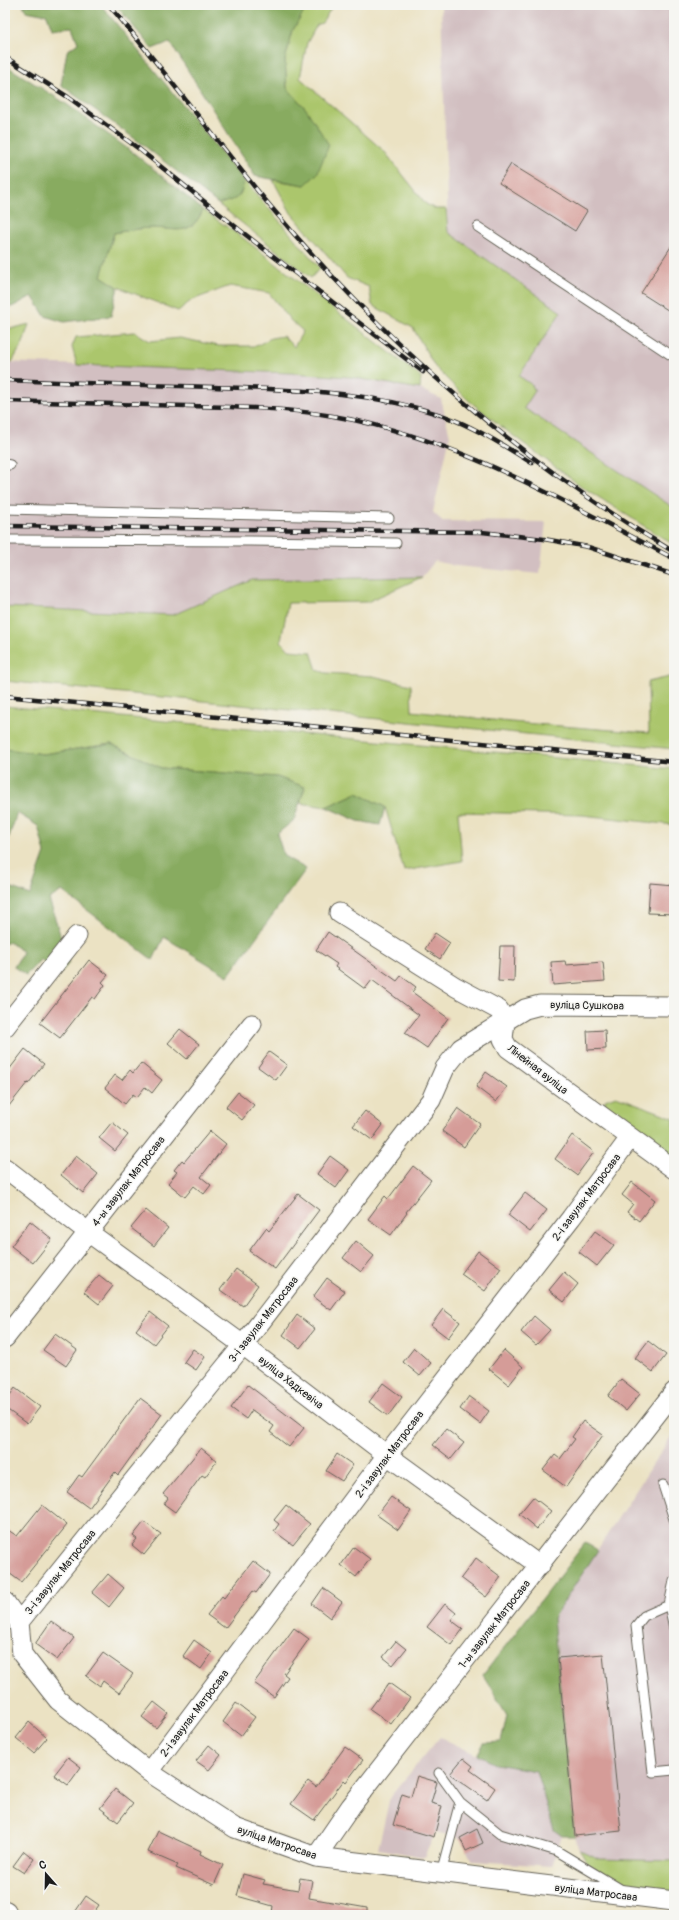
<svg xmlns="http://www.w3.org/2000/svg" width="679" height="1920" font-family="Pangolin,sans-serif">
  <rect width="100%" height="100%" fill="#f6f6f2"/>
  <filter id="ink" filterUnits="userSpaceOnUse"><feTurbulence type="fractalNoise" baseFrequency=".025" numOctaves="2"/><feDisplacementMap in="SourceGraphic" scale="8" xChannelSelector="R" yChannelSelector="G"/><feConvolveMatrix kernelMatrix="1 2 1 2 8 2 1 2 1" color-interpolation-filters="sRGB"/></filter>
  <filter id="wash" filterUnits="userSpaceOnUse"><feTurbulence type="fractalNoise" baseFrequency=".012" numOctaves="4" result="noise"/><feDisplacementMap in="SourceGraphic" scale="16" xChannelSelector="R" yChannelSelector="G"/><feGaussianBlur stdDeviation="0.9" result="paint"/><feColorMatrix in="noise" values="0 0 0 0 0 0 0 0 0 0 0 0 0 0 0 0 0 1.4 0 .05"/><feComposite in="paint" operator="in"/></filter>
  <g filter="url(#wash)">
    <rect width="100%" height="100%" fill="#ebe2c3"/>
    <path fill="#d2bfc1" d="M 441,5 L 674,5 L 674,508 L 524,408 L 532,385 L 519,376 L 561,312 L 448,232 Z
      M 5,362 L 291,373 L 349,377 L 420,389 L 441,399 L 450,436 L 433,512 L 442,521 L 546,522 L 540,574 L 456,566 L 435,561 L 422,577 L 252,580 L 174,615 L 5,607 Z
      M 674,1432 L 674,1861 L 599,1859 L 580,1850 L 574,1836 L 562,1836 L 552,1866 L 473,1861 L 460,1838 L 436,1832 L 424,1857 L 378,1849 L 390,1797 L 440,1737 L 496,1764 L 558,1658 L 553,1618 Z"/>
    <path fill="#abc66c" stroke="#647144" d="M 308,5 L 333,5 L 322,23 L 317,25 L 307,43 L 300,78 L 384,151 L 426,204 L 436,209 L 446,209 L 448,232 L 561,312 L 519,376 L 532,385 L 535,391 L 524,408 L 674,508 L 674,545 L 581,486 L 503,428 L 467,399 L 435,367 L 413,328 L 372,305 L 369,287 L 347,278 L 291,213 L 273,180 L 305,185 L 306,109 L 287,88 L 285,60 L 293,30 Z
      M 244,180 L 320,268 L 311,278 L 218,204 C 235,200 241,199 244,180 Z
      M 203,210 L 243,238 L 421,377 L 420,389 L 349,377 L 291,373 L 77,365 L 72,347 L 76,337 L 135,332 L 150,341 L 180,338 L 219,346 L 256,346 L 271,338 L 283,336 L 294,347 L 303,331 L 291,321 L 269,293 L 230,286 L 192,300 L 178,311 L 118,287 L 101,276 L 114,233 C 126,231 139,228 151,228 C 176,228 190,238 203,210 Z
      M 29,324 L 23,343 L 12,362 L 5,362 L 5,328 L 14,328 Z
      M 422,577 L 367,602 L 288,603 L 281,641 L 289,650 L 311,652 L 317,670 L 326,673 L 373,676 L 411,685 L 412,711 L 511,722 L 649,733 L 648,682 L 674,676 L 674,749 L 5,681 L 5,607 L 173,615 L 252,580 Z
      M 5,706 L 674,769 L 674,825 L 582,815 L 458,812 L 462,861 L 404,871 L 385,807 L 357,793 L 326,807 L 300,803 L 305,787 L 277,777 L 161,768 L 111,744 L 43,754 L 5,749 Z
      M 616,1096 L 674,1118 L 674,1162 L 604,1110 L 605,1100 Z
      M 580,1850 L 599,1859 L 674,1861 L 674,1892 L 646,1889 L 617,1881 L 589,1865 Z"/>
    <path fill="#88ab60" stroke="#52643e" d="M 23,5 L 101,5 L 244,180 C 242,199 235,200 218,204 L 142,144 L 61,85 L 67,51 L 78,43 L 72,27 L 52,29 L 47,15 L 26,11 Z
      M 116,5 L 308,5 L 293,30 L 285,60 L 287,88 L 306,109 L 329,145 L 317,174 L 305,185 L 255,176 L 170,42 L 152,49 Z
      M 5,65 L 65,103 L 135,154 L 203,210 C 190,238 176,228 151,228 C 139,228 126,231 114,233 L 101,276 L 118,287 L 111,316 L 64,322 L 45,316 L 32,296 L 12,307 L 5,305 Z
      M 111,744 L 161,768 L 277,777 L 305,787 L 294,820 L 277,834 L 284,856 L 306,869 L 228,976 L 164,937 L 153,960 L 62,891 L 49,899 L 69,963 L 58,976 L 41,959 L 26,975 L 14,967 L 23,952 L 9,942 L 5,944 L 5,885 L 30,895 L 45,853 L 38,826 L 17,813 L 9,837 L 5,836 L 5,749 L 43,754 Z
      M 357,793 L 385,807 L 380,825 L 358,821 L 326,807 Z
      M 585,1543 L 598,1550 L 553,1618 L 575,1836 L 562,1836 L 554,1830 L 536,1771 L 496,1764 L 477,1755 L 484,1743 L 501,1742 L 507,1715 L 483,1675 Z"/>
    <g id="blocks">
      <path fill="#d59c98" d="M 511,164 L 587,211 L 575,231 L 499,183 Z
        M 674,242 L 674,314 L 641,293 Z
        M 650,883 L 674,885 L 674,914 L 648,913 Z
        M 328,932 L 397,981 L 401,976 L 416,987 L 412,992 L 448,1018 L 427,1048 L 405,1033 L 419,1015 L 372,980 L 365,989 L 335,967 L 337,964 L 316,950 Z
        M 435,933 L 450,943 L 440,959 L 425,949 Z
        M 500,946 L 515,946 L 514,982 L 498,981 Z
        M 89,960 L 108,975 L 102,982 L 105,985 L 95,999 L 92,997 L 60,1038 L 40,1023 Z
        M 565,961 L 566,965 L 603,962 L 605,981 L 553,985 L 551,962 Z
        M 180,1029 L 199,1044 L 187,1059 L 168,1043 Z
        M 605,1030 L 606,1049 L 588,1050 L 587,1031 Z
        M 25,1049 L 44,1064 L 28,1084 L 27,1083 L 5,1111 L 5,1075 Z
        M 269,1052 L 287,1065 L 276,1080 L 258,1067 Z
        M 141,1063 L 162,1080 L 152,1093 L 145,1087 L 137,1097 L 133,1094 L 125,1104 L 105,1088 L 115,1075 L 122,1080 L 130,1070 L 133,1073 Z
        M 486,1072 L 507,1087 L 496,1102 L 476,1087 Z
        M 238,1092 L 254,1105 L 242,1120 L 226,1107 Z
        M 458,1108 L 480,1124 L 464,1147 L 442,1131 Z
        M 365,1111 L 383,1125 L 372,1140 L 353,1126 Z
        M 112,1122 L 128,1135 L 115,1151 L 99,1138 Z
        M 210,1131 L 226,1144 L 201,1177 L 211,1185 L 204,1194 L 194,1186 L 185,1197 L 168,1183 L 177,1172 L 174,1170 L 182,1160 L 184,1162 Z
        M 572,1135 L 594,1152 L 577,1175 L 555,1159 Z
        M 76,1156 L 98,1174 L 83,1193 L 61,1175 Z
        M 330,1156 L 349,1170 L 336,1188 L 317,1174 Z
        M 413,1166 L 431,1180 L 406,1212 L 407,1213 L 391,1235 L 368,1219 L 385,1196 L 388,1199 Z
        M 632,1182 L 655,1200 L 639,1221 L 627,1212 L 633,1204 L 622,1195 Z
        M 525,1193 L 547,1210 L 530,1232 L 508,1215 Z
        M 298,1194 L 319,1210 L 275,1269 L 249,1251 L 266,1228 L 269,1231 Z
        M 146,1210 L 168,1228 L 154,1246 L 131,1228 Z
        M 30,1221 L 52,1239 L 33,1263 L 11,1246 Z
        M 595,1231 L 614,1245 L 597,1266 L 579,1252 Z
        M 356,1241 L 374,1256 L 361,1272 L 343,1258 Z
        M 478,1251 L 501,1268 L 485,1291 L 461,1274 Z
        M 236,1269 L 258,1285 L 243,1306 L 220,1290 Z
        M 564,1272 L 578,1284 L 564,1302 L 549,1290 Z
        M 99,1275 L 113,1286 L 99,1304 L 84,1292 Z
        M 327,1278 L 345,1291 L 331,1310 L 313,1297 Z
        M 443,1309 L 460,1322 L 448,1338 L 431,1325 Z
        M 150,1312 L 168,1326 L 154,1344 L 136,1330 Z
        M 297,1315 L 315,1329 L 300,1348 L 283,1335 Z
        M 534,1316 L 550,1330 L 536,1345 L 521,1332 Z
        M 55,1334 L 77,1350 L 66,1366 L 43,1350 Z
        M 648,1341 L 666,1355 L 653,1372 L 635,1358 Z
        M 414,1348 L 431,1363 L 420,1376 L 403,1362 Z
        M 193,1349 L 205,1357 L 196,1370 L 184,1362 Z
        M 504,1350 L 523,1367 L 509,1385 L 489,1369 Z
        M 621,1379 L 640,1394 L 626,1411 L 608,1396 Z
        M 383,1383 L 402,1397 L 388,1416 L 369,1402 Z
        M 248,1385 L 304,1428 L 289,1447 L 270,1432 L 274,1426 L 252,1410 L 246,1419 L 231,1408 Z
        M 15,1388 L 40,1407 L 27,1424 L 5,1408 L 5,1402 Z
        M 469,1396 L 489,1411 L 480,1424 L 460,1409 Z
        M 140,1398 L 162,1414 L 118,1475 L 115,1472 L 89,1508 L 67,1492 L 79,1475 L 82,1477 Z
        M 583,1421 L 603,1435 L 566,1487 L 543,1470 L 555,1455 L 560,1459 L 575,1439 L 572,1437 Z
        M 446,1429 L 464,1443 L 451,1459 L 433,1445 Z
        M 201,1448 L 217,1461 L 205,1477 L 202,1475 L 175,1512 L 164,1504 L 168,1498 L 163,1494 Z
        M 337,1454 L 353,1465 L 342,1481 L 326,1471 Z
        M 391,1497 L 411,1511 L 398,1530 L 377,1515 Z
        M 533,1497 L 551,1511 L 537,1529 L 519,1514 Z
        M 42,1505 L 67,1525 L 21,1582 L 5,1570 L 5,1528 L 17,1536 Z
        M 286,1505 L 310,1524 L 293,1545 L 274,1531 L 279,1524 L 274,1520 Z
        M 144,1522 L 161,1534 L 144,1555 L 132,1545 L 137,1539 L 133,1536 Z
        M 354,1547 L 370,1559 L 356,1577 L 341,1565 Z
        M 476,1558 L 501,1577 L 486,1597 L 461,1578 Z
        M 253,1561 L 270,1574 L 256,1593 L 253,1591 L 225,1628 L 207,1615 L 222,1596 L 224,1598 Z
        M 108,1574 L 124,1588 L 109,1607 L 92,1593 Z
        M 323,1588 L 342,1602 L 330,1618 L 312,1604 Z
        M 445,1604 L 456,1613 L 451,1620 L 463,1629 L 451,1645 L 427,1627 Z
        M 51,1621 L 74,1638 L 57,1660 L 35,1644 Z
        M 294,1628 L 309,1639 L 284,1674 L 288,1677 L 274,1697 L 254,1683 Z
        M 194,1640 L 212,1653 L 201,1669 L 183,1656 Z
        M 396,1641 L 406,1649 L 393,1665 L 383,1657 Z
        M 103,1653 L 133,1674 L 119,1693 L 103,1681 L 100,1686 L 86,1676 Z
        M 603,1654 L 621,1831 L 575,1836 L 558,1658 Z
        M 389,1683 L 410,1698 L 391,1724 L 370,1709 Z
        M 154,1702 L 168,1713 L 156,1728 L 142,1717 Z
        M 236,1703 L 255,1717 L 241,1736 L 223,1722 Z
        M 29,1722 L 47,1738 L 34,1753 L 16,1738 Z
        M 209,1745 L 221,1755 L 209,1770 L 196,1761 Z
        M 345,1747 L 363,1760 L 346,1782 L 344,1780 L 314,1820 L 291,1804 L 308,1781 L 316,1787 Z
        M 68,1757 L 81,1767 L 68,1785 L 54,1775 Z
        M 463,1758 L 473,1766 L 470,1770 L 495,1788 L 487,1800 L 450,1774 Z
        M 417,1776 L 437,1782 L 431,1803 L 442,1806 L 434,1837 L 393,1825 L 402,1794 L 411,1797 Z
        M 115,1789 L 133,1803 L 118,1822 L 100,1808 Z
        M 477,1829 L 483,1843 L 466,1851 L 460,1838 Z
        M 158,1831 L 201,1851 L 200,1854 L 223,1865 L 214,1885 L 176,1868 L 178,1865 L 148,1852 Z
        M 24,1851 L 34,1859 L 24,1873 L 13,1866 Z
        M 243,1874 L 265,1880 L 263,1884 L 298,1890 L 300,1878 L 312,1880 L 309,1898 L 367,1908 L 367,1915 L 281,1915 L 272,1913 L 273,1906 L 237,1896 Z
        M 86,1896 L 99,1905 L 92,1915 L 73,1915 Z"/>
    </g>
  </g>
  <g filter="url(#ink)">
    <use href="#blocks" fill-opacity="0" stroke="#646156" stroke-width="1"/>
    <g fill="none" stroke-linecap="round" stroke-linejoin="round">
      <g stroke="#646156" stroke-width="11">
        <path id="lane" d="M 478,227 L 674,357
          M 5,464 L 10,465
          M 5,509 L 389,518
          M 5,540 L 251,541 L 396,543
          M 663,1485 L 674,1519
          M 674,1581 L 669,1605 L 674,1628
          M 669,1605 L 644,1616 L 636,1626 L 653,1772 L 674,1770
          M 439,1773 L 460,1802 L 500,1834 L 557,1851 L 622,1890
          M 441,1873 L 460,1802"/>
      </g>
      <g stroke="#646156" stroke-width="21">
        <path id="street" d="M 339,913 L 456,987 L 499,1010 L 505,1022 L 503,1039 L 508,1048 L 674,1169
          M 5,1027 L 77,936
          M 5,1168 L 88,1232 L 243,1345 L 387,1455 L 540,1566
          M 5,1338 L 252,1024
          M 5,1602 L 19,1622 L 22,1654 L 58,1700 L 149,1772 L 235,1828 L 316,1857 L 674,1901
          M 19,1622 L 243,1345 L 431,1100 L 445,1068 L 461,1048 L 525,1009 L 540,1005 L 674,1006
          M 149,1772 L 387,1455 L 571,1218 L 630,1138
          M 316,1857 L 351,1806 L 674,1392"/>
      </g>
      <g stroke="#646156" stroke-width="24">
        <path id="primary" d="M 5,1912 L 6,1915"/>
      </g>
      <use href="#lane" stroke="#fff" stroke-width="9"/>
      <use href="#street" stroke="#fff" stroke-width="19"/>
      <use href="#primary" stroke="#fff" stroke-width="22"/>
      <g stroke="#1c1c1c" stroke-width="4.5">
        <path id="rail" d="M 109,5 C 165,71 216,141 271,207 C 385,343 521,462 674,552
          M 5,57 L 68,97 L 139,149 L 246,235 L 423,372
          M 5,380 C 75,383 144,385 214,387 C 294,390 367,390 444,416 C 475,427 504,446 532,463
          M 5,401 C 66,403 126,404 187,406 C 236,407 285,408 333,416 C 455,437 563,501 671,557
          M 5,526 L 482,532 L 544,539 L 588,547 L 674,575
          M 5,696 L 674,762"/>
      </g>
      <use href="#rail" stroke="#f6f6f2" stroke-width="3" stroke-dasharray="9" stroke-linecap="butt"/>
    </g>
  </g>
  <g text-anchor="middle" stroke-width="3" stroke-linejoin="round" paint-order="stroke">
    <g font-size="11" fill="#1c1c1c" stroke="#f6f6f2">
      <text transform="translate(587 1005) rotate(1)" y="4">вуліца Сушкова</text>
      <text transform="translate(538 1069) rotate(38)" y="4">Лінейная вуліца</text>
      <text transform="translate(128 1181) rotate(-52)" y="4">4-ы завулак Матросава</text>
      <text transform="translate(586 1197) rotate(-53)" y="4">2-і завулак Матросава</text>
      <text transform="translate(263 1319) rotate(-52)" y="4">3-і завулак Матросава</text>
      <text transform="translate(291 1382) rotate(38)" y="4">вуліца Хадкевіча</text>
      <text transform="translate(389 1454) rotate(-53)" y="4">2-і завулак Матросава</text>
      <text transform="translate(60 1572) rotate(-51)" y="4">3-і завулак Матросава</text>
      <text transform="translate(494 1624) rotate(-52)" y="4">1-ы завулак Матросава</text>
      <text transform="translate(194 1713) rotate(-53)" y="4">2-і завулак Матросава</text>
      <text transform="translate(277 1842) rotate(19)" y="4">вуліца Матросава</text>
      <text transform="translate(596 1892) rotate(7)" y="4">вуліца Матросава</text>
    </g>
  </g>
  <rect width="679" height="1920" fill="none" stroke="#f6f6f2" stroke-width="20"/>
  <g transform="translate(46 1874) rotate(340)" stroke="#f6f6f2" stroke-width="3" paint-order="stroke">
  <path d="M0-3L7 15L0 10L-7 15Z" fill="#1c1c1c"/>
  <text y="-6" font-size="11" font-weight="bold" text-anchor="middle" fill="#1c1c1c">С</text>
  </g>
</svg>
